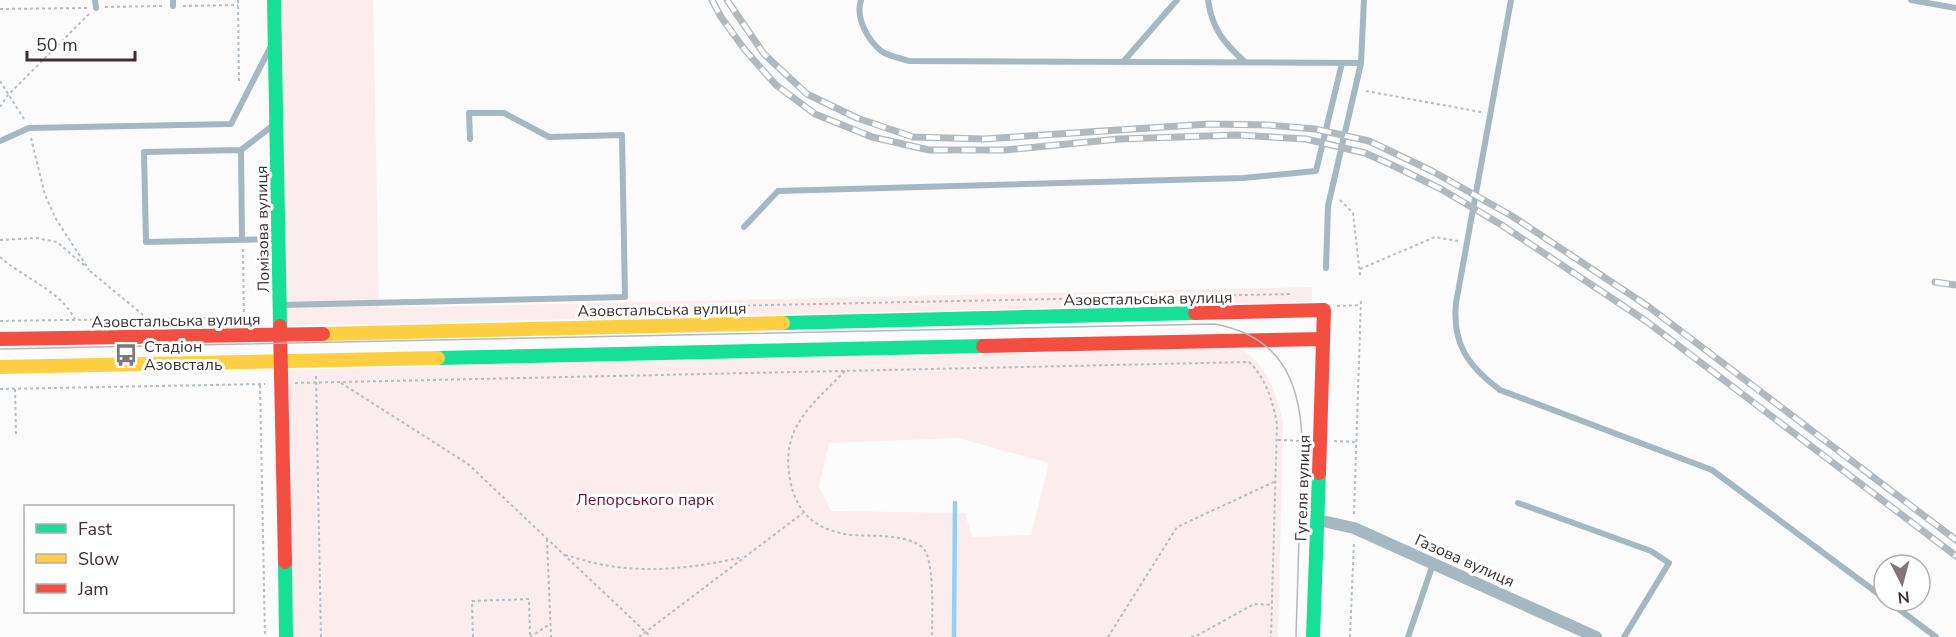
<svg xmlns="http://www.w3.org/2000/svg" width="1956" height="637" font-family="'Nunito Sans',sans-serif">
  <rect width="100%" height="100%" fill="#fbfbfb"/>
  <path fill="#fbecee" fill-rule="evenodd" d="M 280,0 L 373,0 L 379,308 L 1312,287 L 1312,302 L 286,326 Z
    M 1239,348 C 1266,362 1276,393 1283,421 L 1278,637 L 291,637 L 286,370 ZM 958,438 L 1049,463 L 1031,535 L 972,537 L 965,513 L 831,511 L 819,486 L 829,443 Z"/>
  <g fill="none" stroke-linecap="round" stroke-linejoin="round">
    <path stroke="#93d0f2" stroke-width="4.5" d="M 954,637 L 955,503"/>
    <path stroke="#b4bec4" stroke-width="2" stroke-dasharray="3 3" stroke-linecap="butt" d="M 238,0 L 239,84
      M 183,6 L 238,5
      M 105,7 L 162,6
      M 0,9 L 87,8
      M 0,81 L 24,119
      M 1366,91 L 1481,112
      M 0,107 L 8,95 L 89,14
      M 31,138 L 45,195 L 56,219 L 89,270
      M 1340,200 L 1353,213 L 1360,275
      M 0,240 L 36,238 L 57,242 L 86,267
      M 243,249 L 244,318
      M 0,257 C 22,277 63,292 75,320
      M 1360,269 L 1435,237 L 1458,241
      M 90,271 L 148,319
      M 1337,306 L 1361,305
      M 627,308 L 1290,294
      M 0,321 L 264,317
      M 845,371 C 813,404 780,427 790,479 C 796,514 817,531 852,535 C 866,536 879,535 893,537 C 903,539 915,540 923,548 C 935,560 932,618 932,637
      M 316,376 L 321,637
      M 295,383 L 1249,362 C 1266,378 1273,402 1277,424 L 1271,637
      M 341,383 L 468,464 L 651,637
      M 260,385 L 265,637
      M 0,389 L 265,384
      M 15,389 L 16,434
      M 1278,440 L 1305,441
      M 1334,441 L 1356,442
      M 1354,514 L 1361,300
      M 547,539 L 551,637
      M 565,555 C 580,559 595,564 610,566 C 656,573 698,567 743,557
      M 473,637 L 472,601 L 529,599 L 530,637
      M 530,637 L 550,624
      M 639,637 L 803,513
      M 1108,637 L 1177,527 L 1276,481
      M 1191,637 L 1198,635 L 1254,604 L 1272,605
      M 1350,637 L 1354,541"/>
    <path stroke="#a6b7c0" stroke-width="6" d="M 95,0 L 96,8
      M 173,0 L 173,6
      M 861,0 C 855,18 868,40 881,51 C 888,56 900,58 909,61 L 1361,63
      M 1208,0 C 1212,29 1224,43 1245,62
      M 1511,0 L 1456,303 C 1452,344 1468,366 1500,390 L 1712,470 L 1884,598
      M 1911,0 L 1956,8
      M 1123,62 L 1177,0
      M 275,124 L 241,150 L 144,152 L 146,242 L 278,239
      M 0,141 L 29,128 L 231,124 L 270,48
      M 241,150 L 242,240
      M 744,227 L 778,191 L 1243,178 L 1316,171 L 1342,63
      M 1326,268 L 1328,206 L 1361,63 L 1364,0
      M 281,305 L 625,297 L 622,135 L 549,137 L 504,113 L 469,113 L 470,139
      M 1518,503 L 1651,551 L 1669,563 L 1624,637
      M 1888,601 L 1936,637
      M 1408,637 L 1433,564"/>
    <path stroke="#a6b7c0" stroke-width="12" d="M 1318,520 L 1354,528 L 1596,637"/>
    <path stroke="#16e098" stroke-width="14" d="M 274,0 L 280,326
      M 783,323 L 1195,313
      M 438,358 L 983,346
      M 285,562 L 286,637
      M 1313,637 L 1319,473"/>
    <path stroke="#ffcf43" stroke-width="14" d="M 323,334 L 783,323
      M 0,367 L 438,358"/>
    <path stroke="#f24e42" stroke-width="14" d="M 1195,313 L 1324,310 L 1319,473
      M 280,326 L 285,562
      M 0,339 L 323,334
      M 983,346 L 1323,339"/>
    <path stroke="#b1b9be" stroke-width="1.5" d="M 0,349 L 1215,324 C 1279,336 1300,379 1302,440 L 1296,637"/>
    <g stroke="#b1b9be" stroke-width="7">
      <path id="rail" d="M 712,0 L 721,17 L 745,50 L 776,85 L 815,114 L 872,137 L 929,150 L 1005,150 L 1119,139 L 1237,135 L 1306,139 L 1365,153 L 1392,165 L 1441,189 L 1500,224 L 1646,321 L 1956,556
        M 727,0 L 764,54 L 807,94 L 857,118 L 913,137 L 984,139 L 1209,124 L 1268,125 L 1315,129 L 1369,141 L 1432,171 L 1512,216 L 1649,307 L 1956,540
        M 1935,282 L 1956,285"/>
    </g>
    <use href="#rail" stroke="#fff" stroke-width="4.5" stroke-dasharray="14" stroke-linecap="butt"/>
  </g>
  <defs>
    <g id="bus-bare" transform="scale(1.8)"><path d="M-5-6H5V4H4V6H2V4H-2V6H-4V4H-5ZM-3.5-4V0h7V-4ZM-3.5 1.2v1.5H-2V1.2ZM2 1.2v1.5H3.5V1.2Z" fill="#807778" stroke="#fff" stroke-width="2.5" paint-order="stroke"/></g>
  </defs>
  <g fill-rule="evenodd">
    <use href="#bus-bare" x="126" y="355"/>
  </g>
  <g text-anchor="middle" stroke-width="6" stroke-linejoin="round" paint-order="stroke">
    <g font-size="16" fill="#3e3032" stroke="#fff">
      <text transform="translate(262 229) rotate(-91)" y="6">Ломізова вулиця</text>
      <text transform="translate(1148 298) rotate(-1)" y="6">Азовстальська вулиця</text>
      <text transform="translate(662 309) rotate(-1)" y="6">Азовстальська вулиця</text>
      <text transform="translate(176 320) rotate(-1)" y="6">Азовстальська вулиця</text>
      <text transform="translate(1302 488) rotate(-88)" y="6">Гугеля вулиця</text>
      <text transform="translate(1465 560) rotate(24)" y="6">Газова вулиця</text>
    </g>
    <g font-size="16" fill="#3e3032" stroke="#fff" text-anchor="start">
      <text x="144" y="352">Стадіон<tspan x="144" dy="18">Азовсталь</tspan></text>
    </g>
    <g font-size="16" fill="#770b30" stroke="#fff">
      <text x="645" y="505">Лепорського парк</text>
    </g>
  </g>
  <rect x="24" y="505" width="210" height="108" fill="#ffffff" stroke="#b2acad" stroke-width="1.5"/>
  <rect x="36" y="524" width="30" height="9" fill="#16e098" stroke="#b2acad" stroke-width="1.5"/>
  <text x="78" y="535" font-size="18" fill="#3e3032">Fast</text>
  <rect x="36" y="554" width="30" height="9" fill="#ffcf43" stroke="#b2acad" stroke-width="1.5"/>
  <text x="78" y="565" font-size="18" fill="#3e3032">Slow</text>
  <rect x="36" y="584" width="30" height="9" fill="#f24e42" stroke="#b2acad" stroke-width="1.5"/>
  <text x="78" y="595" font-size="18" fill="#3e3032">Jam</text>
  <g transform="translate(1902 583) rotate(174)"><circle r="28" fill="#ffffff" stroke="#b2acad" stroke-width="1.5"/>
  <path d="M0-4.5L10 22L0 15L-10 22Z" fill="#807778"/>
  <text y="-9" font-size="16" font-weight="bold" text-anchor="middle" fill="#3e3032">N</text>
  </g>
  <path d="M27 51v9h108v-9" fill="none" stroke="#3e3032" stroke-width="3"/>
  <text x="36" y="51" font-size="18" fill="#3e3032" stroke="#ffffff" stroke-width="4.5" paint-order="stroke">50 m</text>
</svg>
